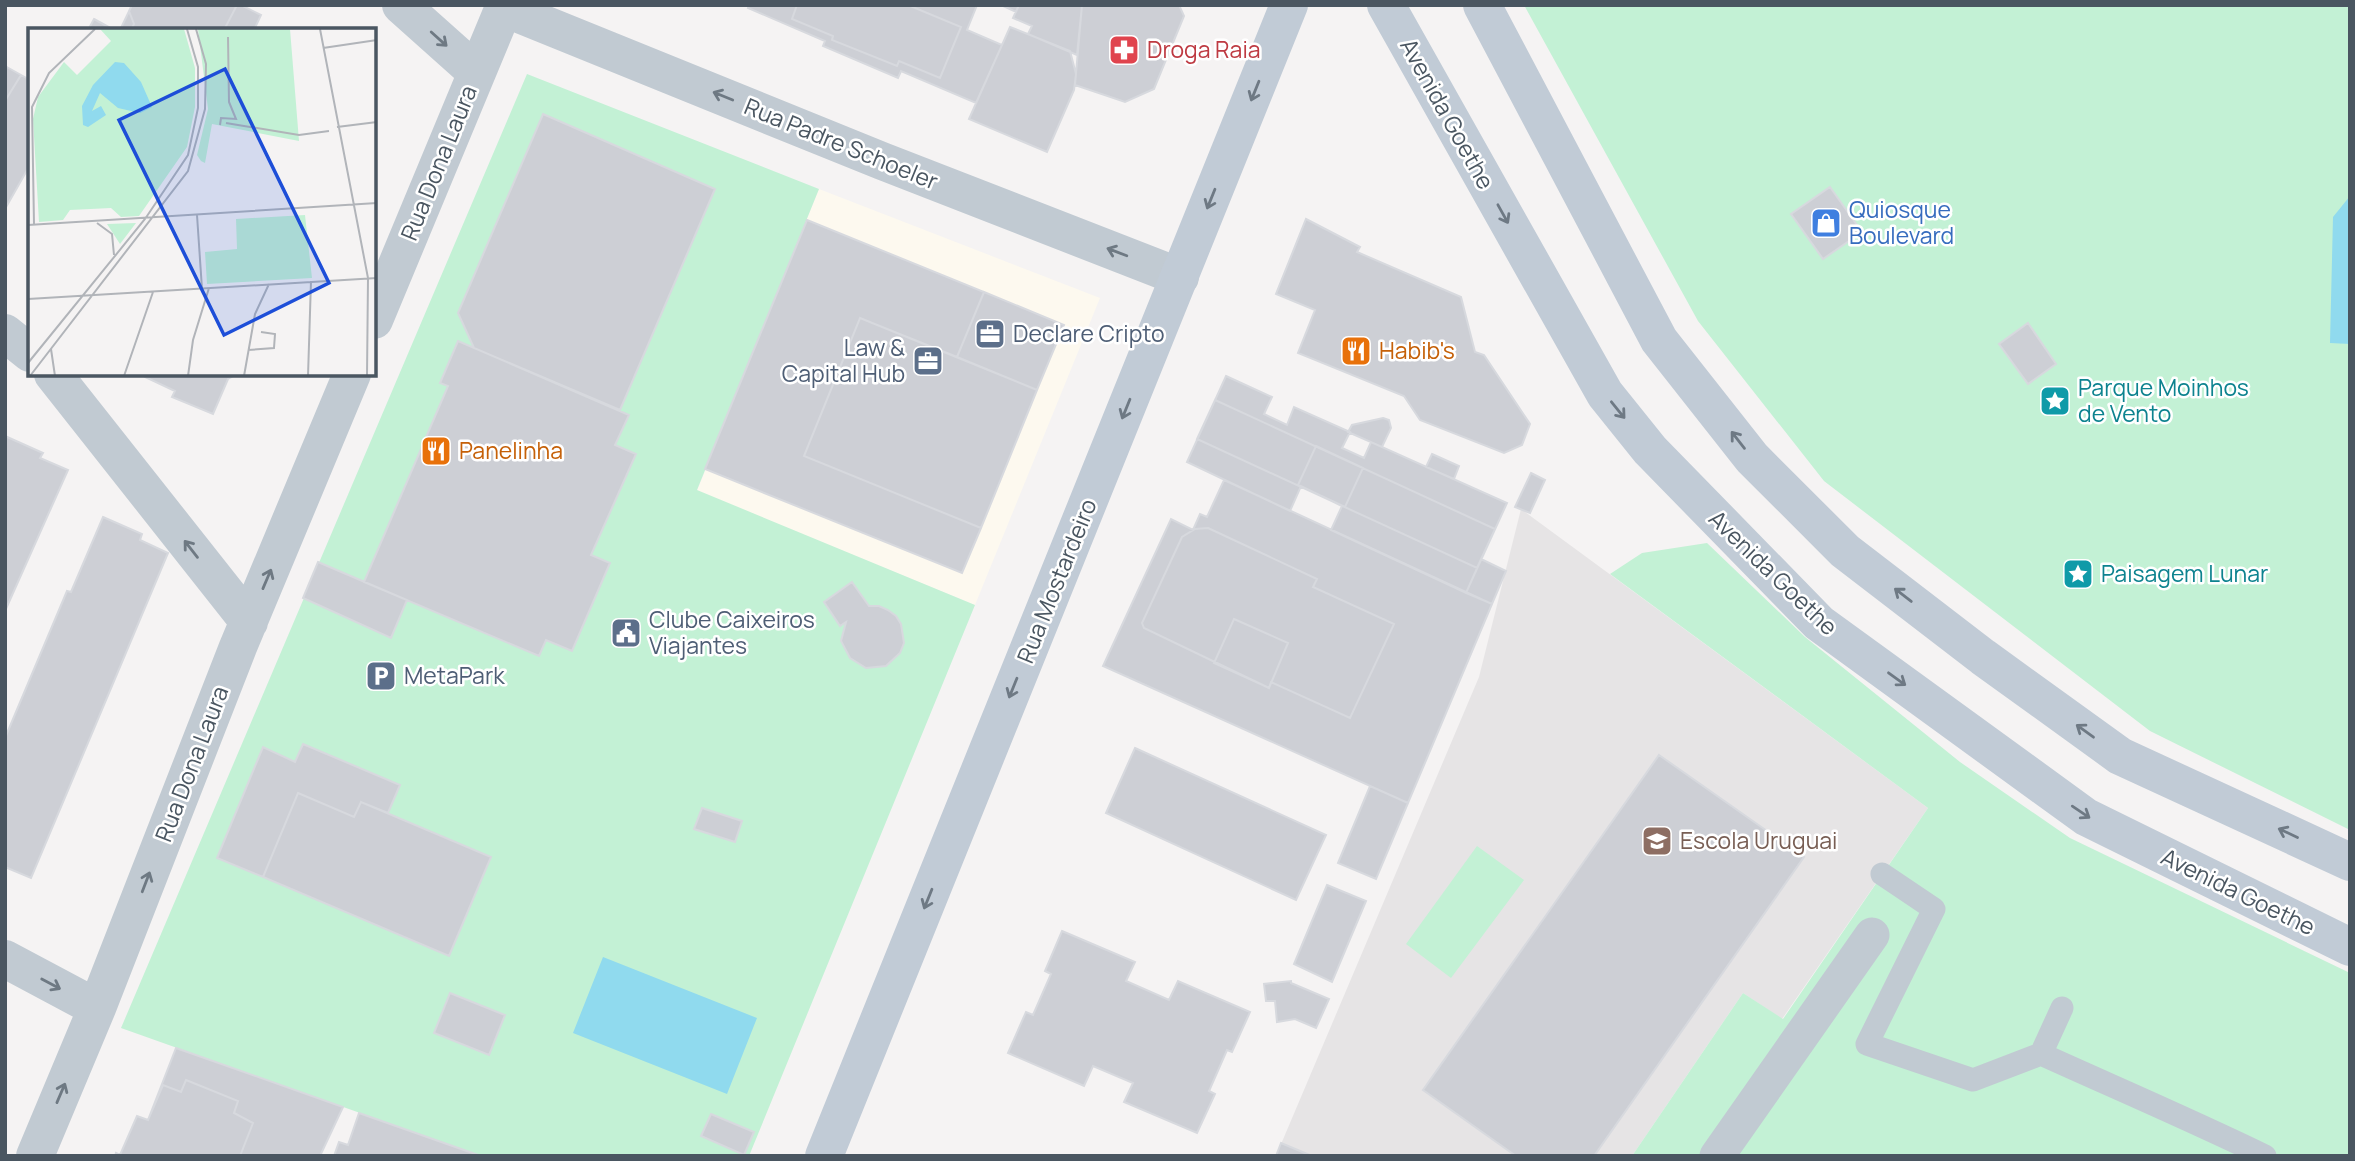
<svg xmlns="http://www.w3.org/2000/svg" width="2355" height="1161" font-family="Manrope,sans-serif">
  <rect width="100%" height="100%" fill="#f5f3f3"/>
  <path fill="#fdf9ef" d="M 819,189 L 1100,298 L 975,605 L 697,491 Z"/>
  <path fill="#e6e4e5" d="M 1521,509 L 1928,808 L 1782,1019 L 1743,993 L 1632,1156 L 1276,1156 L 1479,677 Z"/>
  <path fill="#c3f1d5" d="M 1524,5 L 2350,5 L 2350,830 L 2150,731 L 1824,481 L 1698,321 Z
    M 527,74 L 819,189 L 697,490 L 975,605 L 749,1156 L 481,1156 L 121,1028 Z
    M 1707,543 L 1805,637 L 1960,762 L 2070,838 L 2350,973 L 2350,1156 L 1632,1156 L 1743,993 L 1783,1019 L 1928,808 L 1610,574 L 1642,553 Z
    M 1477,846 L 1524,880 L 1451,978 L 1406,944 Z"/>
  <path fill="#90daee" d="M 2350,196 L 2350,344 L 2330,343 L 2333,217 Z
    M 603,957 L 757,1018 L 727,1094 L 573,1033 Z"/>
  <path fill="#cdcfd5" stroke="#d7d9de" stroke-width="2" d="M 132,5 L 241,5 L 261,15 L 254,30 L 120,30 Z
    M 132,5 L 237,5 L 224,30 L 131,30 L 134,24 L 129,11 Z
    M 749,5 L 977,5 L 967,30 L 1002,45 L 976,103 L 901,71 L 898,78 L 823,46 L 825,41 L 748,8 Z
    M 797,5 L 908,5 L 961,27 L 940,78 L 899,61 L 897,66 L 832,40 L 833,36 L 792,19 Z
    M 1001,5 L 1019,5 L 1016,12 Z
    M 1019,5 L 1082,5 L 1077,55 L 1028,34 L 1032,26 L 1013,18 Z
    M 1082,5 L 1179,5 L 1184,16 L 1154,89 L 1125,102 L 1075,85 Z
    M 94,19 L 114,30 L 88,30 Z
    M 1010,27 L 1070,51 L 1076,74 L 1074,90 L 1047,152 L 969,119 Z
    M 5,66 L 30,80 L 30,165 L 5,209 Z
    M 5,66 L 21,75 L 5,101 Z
    M 543,114 L 715,189 L 620,410 L 474,348 L 458,313 Z
    M 1830,187 L 1862,232 L 1823,259 L 1791,214 Z
    M 1306,219 L 1360,247 L 1357,252 L 1461,297 L 1475,352 L 1484,355 L 1530,424 L 1522,445 L 1504,453 L 1420,420 L 1404,396 L 1298,353 L 1315,310 L 1276,294 Z
    M 807,220 L 984,292 L 957,357 L 860,318 L 804,456 L 981,528 L 962,573 L 705,469 Z
    M 984,292 L 1064,325 L 1037,390 L 957,357 Z
    M 860,318 L 1037,390 L 981,528 L 804,456 Z
    M 2028,323 L 2056,364 L 2028,384 L 1999,344 Z
    M 458,341 L 629,415 L 615,445 L 636,454 L 591,555 L 610,563 L 572,651 L 546,640 L 539,656 L 364,582 L 448,386 L 440,383 Z
    M 146,374 L 237,374 L 228,379 L 213,414 L 172,397 L 175,391 L 145,377 Z
    M 1226,376 L 1272,397 L 1264,414 L 1287,425 L 1294,407 L 1350,432 L 1342,448 L 1364,458 L 1371,442 L 1507,503 L 1466,593 L 1331,530 L 1342,506 L 1301,486 L 1290,511 L 1187,462 Z
    M 1215,400 L 1495,529 L 1477,568 L 1197,439 Z
    M 1383,418 L 1389,420 L 1391,428 L 1382,447 L 1348,432 L 1352,425 Z
    M 5,436 L 43,453 L 40,458 L 68,470 L 5,611 Z
    M 1316,446 L 1363,468 L 1345,507 L 1298,485 Z
    M 1432,454 L 1459,466 L 1454,479 L 1426,467 Z
    M 1531,473 L 1545,480 L 1530,513 L 1515,507 Z
    M 1224,480 L 1492,604 L 1408,803 L 1103,666 L 1171,519 L 1193,530 L 1200,514 L 1207,517 Z
    M 103,517 L 142,534 L 140,540 L 168,553 L 31,878 L 5,867 L 5,738 L 67,591 L 71,592 Z
    M 1208,528 L 1317,579 L 1313,587 L 1394,624 L 1350,718 L 1271,682 L 1269,688 L 1144,628 L 1142,623 L 1182,537 L 1195,529 Z
    M 1481,559 L 1506,571 L 1492,604 L 1466,593 Z
    M 318,562 L 407,600 L 391,638 L 303,598 Z
    M 852,582 L 869,606 L 879,606 L 888,610 L 896,616 L 901,624 L 904,643 L 900,653 L 886,666 L 866,668 L 850,658 L 841,641 L 846,622 L 840,626 L 824,602 Z
    M 1234,619 L 1288,643 L 1269,688 L 1214,663 Z
    M 303,744 L 400,785 L 388,813 L 361,802 L 354,817 L 298,793 L 263,877 L 217,858 L 263,747 L 295,762 Z
    M 1135,748 L 1326,835 L 1296,900 L 1106,813 Z
    M 1659,755 L 1804,857 L 1594,1156 L 1516,1156 L 1423,1090 Z
    M 1370,786 L 1408,803 L 1376,879 L 1338,863 Z
    M 298,793 L 354,817 L 361,802 L 491,857 L 449,956 L 263,877 Z
    M 702,808 L 742,821 L 735,842 L 694,829 Z
    M 1327,885 L 1366,901 L 1332,982 L 1294,964 Z
    M 1062,931 L 1135,962 L 1126,981 L 1169,1000 L 1178,981 L 1250,1012 L 1232,1052 L 1227,1050 L 1209,1091 L 1215,1094 L 1197,1133 L 1124,1102 L 1133,1083 L 1093,1066 L 1084,1086 L 1008,1053 L 1026,1012 L 1033,1015 L 1051,974 L 1045,971 Z
    M 1291,981 L 1291,983 L 1329,999 L 1316,1028 L 1295,1019 L 1277,1022 L 1275,1001 L 1266,1001 L 1264,984 Z
    M 450,993 L 505,1015 L 489,1055 L 434,1033 Z
    M 176,1048 L 343,1107 L 320,1156 L 115,1156 L 116,1153 L 120,1155 L 137,1116 L 148,1120 Z
    M 186,1080 L 238,1101 L 234,1113 L 253,1123 L 240,1156 L 115,1156 L 116,1153 L 120,1155 L 137,1116 L 148,1120 L 163,1085 L 181,1092 Z
    M 359,1113 L 481,1156 L 334,1156 L 339,1142 L 348,1145 Z
    M 711,1114 L 754,1132 L 744,1155 L 701,1136 Z
    M 1281,1143 L 1312,1156 L 1276,1156 Z"/>
  <g fill="none" stroke-linecap="round" stroke-linejoin="round">
    <path stroke="#c1cad2" stroke-width="23" d="M 1882,874 L 1934,909 L 1867,1044 L 1973,1080 L 2041,1054 C 2116,1088 2191,1120 2265,1156
      M 2041,1054 L 2062,1008"/>
    <path stroke="#c1cad2" stroke-width="35" d="M 1717,1156 L 1872,935"/>
    <path stroke="#c1cad2" stroke-width="38" d="M 401,5 L 476,72
      M 504,8 L 882,161 L 1180,277
      M 374,320 L 505,5
      M 5,333 L 30,353
      M 53,374 L 249,622
      M 5,959 L 97,1008
      M 35,1156 L 97,1008 L 238,647 L 352,374"/>
    <path stroke="#c1cbd6" stroke-width="38" d="M 1386,5 L 1605,394 L 1650,450 L 1819,623 L 2086,817 L 2350,947
      M 1482,5 L 1659,340 L 1752,458 L 1845,551 L 1983,657 L 2120,756 L 2350,862
      M 824,1156 L 1289,5"/>
  </g>
  <defs><path id="oneway-shaft" d="M-6 0H5M1.5-3L5.5 0L1.5 3" fill="none" stroke-width="1.6" stroke-linecap="round" stroke-linejoin="round" transform="scale(1.75)"/></defs>
  <g stroke="#6e7983">
    <use href="#oneway-shaft" transform="translate(439 39) rotate(42)"/>
    <use href="#oneway-shaft" transform="translate(723 96) rotate(-158)"/>
    <use href="#oneway-shaft" transform="translate(1117 252) rotate(-159)"/>
    <use href="#oneway-shaft" transform="translate(191 549) rotate(-128)"/>
    <use href="#oneway-shaft" transform="translate(267 579) rotate(-67)"/>
    <use href="#oneway-shaft" transform="translate(146 882) rotate(-69)"/>
    <use href="#oneway-shaft" transform="translate(51 984) rotate(28)"/>
    <use href="#oneway-shaft" transform="translate(61 1093) rotate(-67)"/>
  </g>
  <g stroke="#6e7984">
    <use href="#oneway-shaft" transform="translate(1255 91) rotate(112)"/>
    <use href="#oneway-shaft" transform="translate(1211 199) rotate(112)"/>
    <use href="#oneway-shaft" transform="translate(1503 214) rotate(61)"/>
    <use href="#oneway-shaft" transform="translate(1126 409) rotate(112)"/>
    <use href="#oneway-shaft" transform="translate(1618 410) rotate(51)"/>
    <use href="#oneway-shaft" transform="translate(1738 440) rotate(-128)"/>
    <use href="#oneway-shaft" transform="translate(1903 595) rotate(-142)"/>
    <use href="#oneway-shaft" transform="translate(1897 679) rotate(36)"/>
    <use href="#oneway-shaft" transform="translate(1013 688) rotate(112)"/>
    <use href="#oneway-shaft" transform="translate(2085 731) rotate(-144)"/>
    <use href="#oneway-shaft" transform="translate(2081 812) rotate(34)"/>
    <use href="#oneway-shaft" transform="translate(2288 833) rotate(-155)"/>
    <use href="#oneway-shaft" transform="translate(928 899) rotate(112)"/>
  </g>
  <defs>
    <g id="pharmacy-square" transform="scale(1.575)"><rect x="-9" y="-9" width="18" height="18" rx="4" fill="#e0444e" stroke="#fff"/><path d="M-2-6h4v4h4v4h-4v4h-4v-4h-4v-4h4Z" fill="#fff"/></g>
    <g id="shop-square" transform="scale(1.575)"><rect x="-9" y="-9" width="18" height="18" rx="4" fill="#3f7fe0" stroke="#fff"/><path d="M-5-2.5h2.3a2.7 3.5 0 0 1 5.4 0H5L5.5 6h-11ZM-1.5-2.5h3a1.5 2.3 0 0 0-3 0Z" fill="#fff"/></g>
    <g id="office-square" transform="scale(1.575)"><rect x="-9" y="-9" width="18" height="18" rx="4" fill="#5c6f8a" stroke="#fff"/><path d="M-6-3h4V-5.5h4V-3h4V5H-6ZM-1-4.5V-3h2v-1.5ZM-6 0V1H6V0Z" fill="#fff"/></g>
    <g id="restaurant-square" transform="scale(1.575)"><rect x="-9" y="-9" width="18" height="18" rx="4" fill="#e8710a" stroke="#fff"/><path d="M-5-6h1v4h1v-4h1v4h1v-4h1v5L-1.5 .5V6h-2V.5L-5-1ZM5-6V6H3V1.5H1.5Q1.5-4 5-6Z" fill="#fff"/></g>
    <g id="sight-square" transform="scale(1.575)"><rect x="-9" y="-9" width="18" height="18" rx="4" fill="#0f9aa8" stroke="#fff"/><path d="M0-6L1.8-2.2L6-1.7L2.9 1.2L3.7 5.4L0 3.3L-3.7 5.4L-2.9 1.2L-6-1.7L-1.8-2.2Z" fill="#fff"/></g>
    <g id="civic-square" transform="scale(1.575)"><rect x="-9" y="-9" width="18" height="18" rx="4" fill="#5c6f8a" stroke="#fff"/><path d="M-.6-6.5H3V-4.5H.6V-3L4-1V1h2V6H-6V1h2V-1L-.6-3ZM-1.2 2.5V6h2.4V2.5Z" fill="#fff"/></g>
    <g id="parking-square" transform="scale(1.575)"><rect x="-9" y="-9" width="18" height="18" rx="4" fill="#5c6f8a" stroke="#fff"/><path d="M-3.5-5.5H1a3.5 3.5 0 0 1 0 7H-1V5.5H-3.5ZM-1-3.4V-.6H.8a1.4 1.4 0 0 0 0-2.8Z" fill="#fff"/></g>
    <g id="school-square" transform="scale(1.575)"><rect x="-9" y="-9" width="18" height="18" rx="4" fill="#8d6e63" stroke="#fff"/><path d="M0-5L7-2L0 1L-7-2ZM-4 1L0 2.5L4 1V4Q0 6-4 4Z" fill="#fff"/></g>
  </defs>
  <g fill-rule="evenodd">
    <use href="#pharmacy-square" x="1124" y="50"/>
    <use href="#shop-square" x="1826" y="223"/>
    <use href="#office-square" x="990" y="334"/>
    <use href="#restaurant-square" x="1356" y="351"/>
    <use href="#office-square" x="928" y="361"/>
    <use href="#sight-square" x="2055" y="401"/>
    <use href="#restaurant-square" x="436" y="451"/>
    <use href="#sight-square" x="2078" y="574"/>
    <use href="#civic-square" x="626" y="633"/>
    <use href="#parking-square" x="381" y="676"/>
    <use href="#school-square" x="1657" y="841"/>
  </g>
  <g text-anchor="middle" stroke-width="5" stroke-linejoin="round" paint-order="stroke">
    <g font-size="23" fill="#be3a42" stroke="#fff" text-anchor="start">
      <text x="1147" y="58">Droga Raia</text>
    </g>
    <g font-size="23" fill="#4a5661" stroke="#fff">
      <text transform="translate(1447 114) rotate(61)" y="8">Avenida Goethe</text>
      <text transform="translate(841 144) rotate(22)" y="8">Rua Padre Schoeler</text>
      <text transform="translate(439 163) rotate(-68)" y="8">Rua Dona Laura</text>
      <text transform="translate(1773 573) rotate(44)" y="8">Avenida Goethe</text>
      <text transform="translate(1057 581) rotate(-68)" y="8">Rua Mostardeiro</text>
      <text transform="translate(192 764) rotate(-69)" y="8">Rua Dona Laura</text>
      <text transform="translate(2238 892) rotate(26)" y="8">Avenida Goethe</text>
    </g>
    <g font-size="23" fill="#366cbe" stroke="#fff" text-anchor="start">
      <text x="1849" y="218">Quiosque<tspan x="1849" dy="26">Boulevard</tspan></text>
    </g>
    <g font-size="23" fill="#4e5e75" stroke="#fff" text-anchor="start">
      <text x="1013" y="342">Declare Cripto</text>
      <text x="905" y="356" text-anchor="end">Law &amp;<tspan x="905" dy="26">Capital Hub</tspan></text>
      <text x="649" y="628">Clube Caixeiros<tspan x="649" dy="26">Viajantes</tspan></text>
      <text x="404" y="684">MetaPark</text>
    </g>
    <g font-size="23" fill="#c56008" stroke="#fff" text-anchor="start">
      <text x="1379" y="359">Habib's</text>
      <text x="459" y="459">Panelinha</text>
    </g>
    <g font-size="23" fill="#0d838f" stroke="#fff" text-anchor="start">
      <text x="2078" y="396">Parque Moinhos<tspan x="2078" dy="26">de Vento</tspan></text>
      <text x="2101" y="582">Paisagem Lunar</text>
    </g>
    <g font-size="23" fill="#785e54" stroke="#fff" text-anchor="start">
      <text x="1680" y="849">Escola Uruguai</text>
    </g>
  </g>
  <g transform="translate(28 28)">
    <rect width="348" height="348" fill="#f5f3f3"/>
    <path d="M 72,1 L 156,1 L 167,40 L 167,79 L 159,119 L 111,188 L 93,189 L 83,180 L 42,182 L 35,192 L 11,194 L 5,91 L 10,69 L 36,34 L 49,47 L 83,13 ZM 170,1 L 262,1 L 271,113 L 184,96 L 177,135 L 173,133 L 169,127 L 180,81 ZM 277,187 L 284,250 L 179,256 L 177,224 L 209,221 L 208,191 ZM 108,195 L 92,216 L 79,196 Z" fill="#c3f1d5"/>
    <path d="M 87,34 L 96,35 L 113,54 L 124,79 L 112,85 L 90,80 L 72,65 L 64,83 L 73,78 L 78,87 L 60,99 L 55,97 L 54,78 L 65,57 Z" fill="#90daee"/>
    <path fill="none" stroke="#b1b4b9" stroke-width="2" d="M 292,1 L 340,250 L 339,348M 295,20 L 349,12M 198,95 L 271,107 L 301,103M 192,97 L 193,90 L 208,91 L 201,74 L 200,9M 309,99 L 349,94M 169,187 L 174,261M 69,195 L 84,206 L 86,227M 6,196 L 4,79 L 21,45 L 67,1M 0,197 L 349,175M 0,271 L 349,250M 23,321 L 27,348M 220,322 L 246,320 L 247,306 L 233,304M 0,335 L 117,191 L 160,127 L 170,80 L 170,39 L 159,1M 2,348 L 160,143 L 177,81 L 178,36 L 168,1M 96,348 L 125,264M 160,348 L 165,312 L 181,260M 216,348 L 227,286 L 241,256M 280,348 L 283,253"/>
    <path fill="#1d4ed8" fill-opacity="0.15" stroke="#1d4ed8" stroke-width="3.5" d="M 197,41 L 301,255 L 196,307 L 91,92 Z"/>
    <rect width="348" height="348" fill="none" stroke="#4a5661" stroke-width="3.5"/>
  </g>
  <rect width="2355" height="1161" fill="none" stroke="#4a5661" stroke-width="14"/>
</svg>
